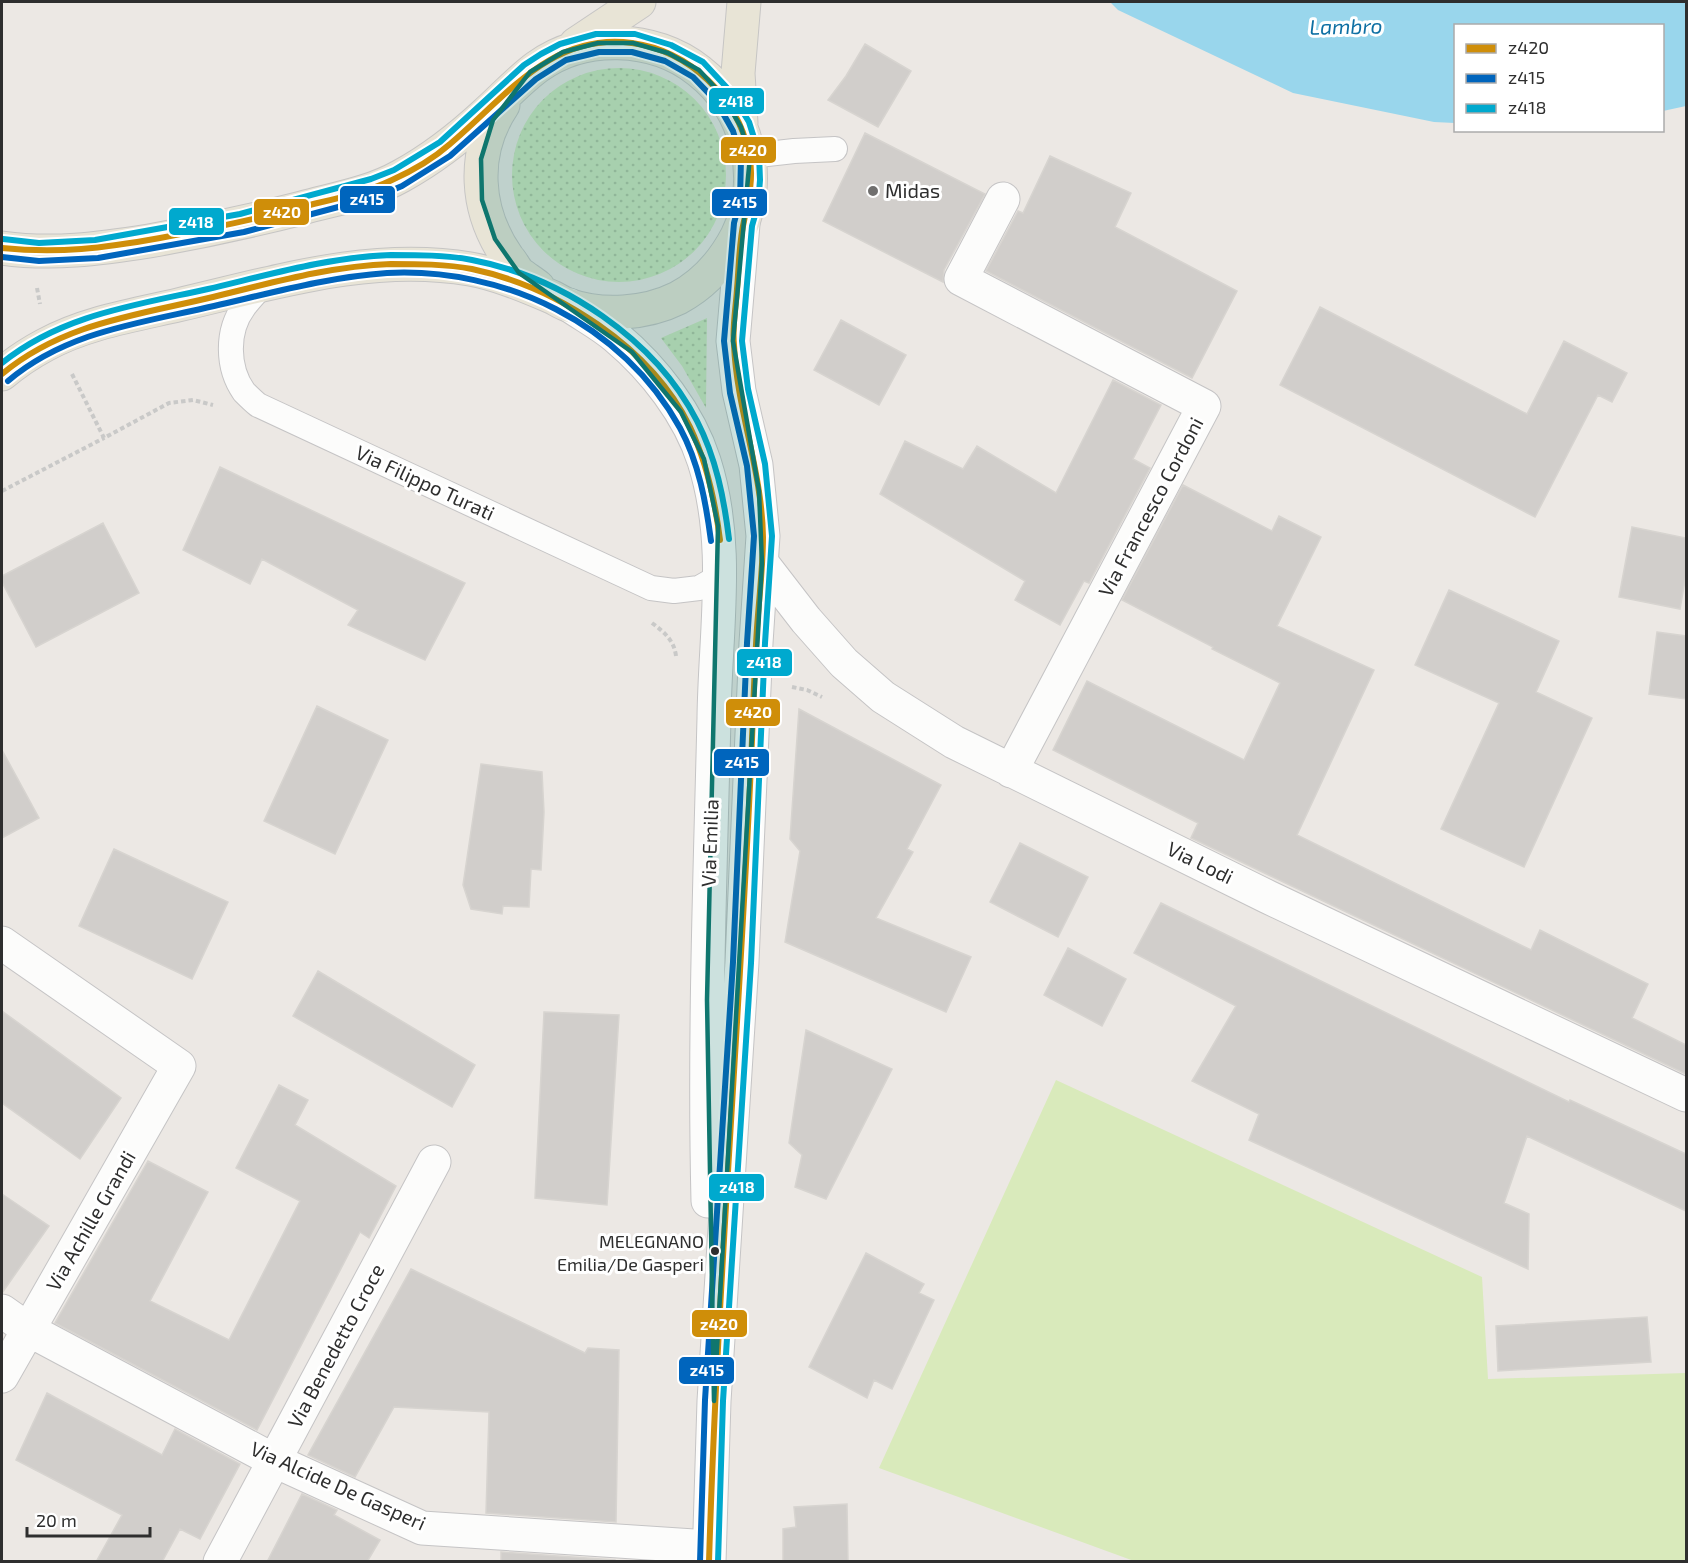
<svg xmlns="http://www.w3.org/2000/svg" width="1688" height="1563" font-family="'Exo 2',sans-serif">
  <defs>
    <pattern id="grass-dots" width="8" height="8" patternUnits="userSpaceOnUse" patternTransform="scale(1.5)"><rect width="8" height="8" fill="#cee6be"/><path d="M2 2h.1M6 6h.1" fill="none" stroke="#b1c6a4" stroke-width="1.8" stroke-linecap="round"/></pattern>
  </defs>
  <rect width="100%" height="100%" fill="#ece8e4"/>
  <path fill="url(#grass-dots)" d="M512 175a107 107 0 1 1 214 0a107 107 0 1 1-214 0Z
    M 707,318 L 706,408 L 682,366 L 661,338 Z"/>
  <path fill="#d9eabb" d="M 1056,1080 L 1482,1277 L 1488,1379 L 1686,1373 L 1686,1561 L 1134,1561 L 879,1468 Z"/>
  <path fill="#99d6ec" d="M 1110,2 L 1686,2 L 1686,106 L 1663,111 L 1662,26 L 1456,26 L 1455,123 L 1434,122 L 1293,93 L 1118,10 Z"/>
  <path fill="#d1cecb" stroke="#d7d4d0" stroke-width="1.5" d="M 865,44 L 911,71 L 878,127 L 828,100 L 846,76 Z
    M 865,133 L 985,194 L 944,270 L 943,282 L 823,221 Z
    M 1050,156 L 1131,193 L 1115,227 L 1237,291 L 1192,378 L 986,271 L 1018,211 L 1023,213 Z
    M 1320,307 L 1527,414 L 1564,341 L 1627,373 L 1612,402 L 1598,395 L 1535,517 L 1280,385 Z
    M 841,320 L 906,355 L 879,405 L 814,370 Z
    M 1113,380 L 1161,405 L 1133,459 L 1150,468 L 1089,583 L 1084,581 L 1060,625 L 1015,600 L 1025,581 L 880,494 L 905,441 L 963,469 L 977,446 L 1056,493 Z
    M 220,467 L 465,583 L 425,660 L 348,625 L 358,610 L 262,559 L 250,584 L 183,550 Z
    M 1183,485 L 1272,531 L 1279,516 L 1321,537 L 1277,626 L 1374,670 L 1297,835 L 1531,950 L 1540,930 L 1648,984 L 1632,1018 L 1686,1045 L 1686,1074 L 1191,838 L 1198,823 L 1053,750 L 1087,681 L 1244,760 L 1280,683 L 1212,649 L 1213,647 L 1122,600 Z
    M 103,523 L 139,593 L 36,647 L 2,582 L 2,576 Z
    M 1632,527 L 1686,538 L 1686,575 L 1680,609 L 1619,597 Z
    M 1449,590 L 1559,641 L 1536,692 L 1592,718 L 1524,867 L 1441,829 L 1499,703 L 1415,665 Z
    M 1657,632 L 1686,636 L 1686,699 L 1649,694 Z
    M 317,706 L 388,740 L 335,854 L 264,821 Z
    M 799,709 L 941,785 L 907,849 L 913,852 L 876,918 L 971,957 L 946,1012 L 785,942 L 800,851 L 790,839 Z
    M 2,750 L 39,818 L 2,838 Z
    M 481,764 L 542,772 L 544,812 L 541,870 L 531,869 L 529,907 L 503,906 L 502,914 L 471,909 L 463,885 Z
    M 1020,843 L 1088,877 L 1058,937 L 990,902 Z
    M 114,849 L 228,902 L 192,979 L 79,926 Z
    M 1161,903 L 1569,1102 L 1570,1100 L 1686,1154 L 1686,1211 L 1527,1136 L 1504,1203 L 1529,1214 L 1528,1269 L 1249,1140 L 1259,1114 L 1192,1081 L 1236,1006 L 1134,953 Z
    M 1068,948 L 1126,979 L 1102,1026 L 1044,995 Z
    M 318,971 L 475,1065 L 452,1107 L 293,1016 Z
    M 2,1011 L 121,1098 L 80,1159 L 2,1103 Z
    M 544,1012 L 619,1015 L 607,1205 L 535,1198 Z
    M 806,1030 L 892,1069 L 826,1199 L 795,1187 L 802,1155 L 789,1143 Z
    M 279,1085 L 308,1100 L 295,1125 L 396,1186 L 369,1238 L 360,1232 L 257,1430 L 55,1323 L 148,1161 L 208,1192 L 150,1301 L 229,1340 L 300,1201 L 236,1168 Z
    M 2,1194 L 49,1226 L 2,1293 Z
    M 866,1253 L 924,1284 L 919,1293 L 934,1300 L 892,1389 L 874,1380 L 867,1398 L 809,1367 Z
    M 411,1269 L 585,1353 L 588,1348 L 619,1350 L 616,1522 L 486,1513 L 489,1412 L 394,1407 L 355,1477 L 308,1455 Z
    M 1647,1317 L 1651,1362 L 1498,1371 L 1496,1326 Z
    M 47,1393 L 162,1455 L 175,1429 L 240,1464 L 200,1539 L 180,1529 L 162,1562 L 96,1562 L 122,1515 L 16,1460 Z
    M 302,1494 L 337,1510 L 334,1515 L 380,1540 L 367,1562 L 267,1562 Z
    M 847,1504 L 848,1562 L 783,1562 L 783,1529 L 796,1527 L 794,1507 Z
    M 501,1552 L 615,1560 L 615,1562 L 501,1562 Z"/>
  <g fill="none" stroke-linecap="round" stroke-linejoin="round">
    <g stroke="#c5c4c5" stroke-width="26">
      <path id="lane" d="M 750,156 L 794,151 L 835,149
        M 262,286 C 256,293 249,300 244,307 C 226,331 227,368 244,392 C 248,396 253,401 258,405 L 651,588 L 674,591 L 699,588 L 720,576"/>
    </g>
    <g stroke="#c5c4c5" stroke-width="35">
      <path id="street" d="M 1003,199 L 961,279 L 1204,406 L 1011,771
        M 762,563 L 806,620 L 844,663 L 883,697 L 954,742 L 1268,897 L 1686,1095
        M 2,943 L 179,1066 L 2,1376
        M 2,1311 L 29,1330 L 275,1461 L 422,1528 L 709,1547
        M 220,1562 L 434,1162"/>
    </g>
    <g stroke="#c5c4c5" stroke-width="35">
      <path id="secondary" d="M 569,305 C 585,316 602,325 616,337 C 654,369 689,414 704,461 C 731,545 715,631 714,718 C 710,879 704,1040 708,1201
        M 709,1562 L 714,1401 L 742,962 L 756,643 L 763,536 L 756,465 L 739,391 L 733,341 L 743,224"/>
    </g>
    <g stroke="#c6c5c4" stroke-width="35">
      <path id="primary" d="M 576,44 L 639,2
        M 503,105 C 471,153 475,211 508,258 C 512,262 515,269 519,273 C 525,278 532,282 538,287
        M 741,123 L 738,73 L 744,2
        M 2,248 C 52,255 99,249 149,241 C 200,232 251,221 302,208 C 335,199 371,193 401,176 C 432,159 459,138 485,114 C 502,99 518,81 537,67 C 583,33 654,35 699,71 C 748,109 765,180 737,236 C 724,261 704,284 678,298 C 646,314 602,317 568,305 C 562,303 558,300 552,297 C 526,286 498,274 470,269 C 372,252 273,283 178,305 C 134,315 85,323 45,345 C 30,353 15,363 2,374"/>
    </g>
    <path stroke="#c9c9c8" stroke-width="4" stroke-dasharray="4.5 3" stroke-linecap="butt" d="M 37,288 L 40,304
      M 72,374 L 104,438 L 169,403 L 193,400 L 213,405
      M 2,491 L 104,438
      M 652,623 C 664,632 674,640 676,656
      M 792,687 L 807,690 L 822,697"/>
    <use href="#lane" stroke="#fcfcfb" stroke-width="24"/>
    <use href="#street" stroke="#fcfcfb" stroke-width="33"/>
    <use href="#secondary" stroke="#fcfcfb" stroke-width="33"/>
    <use href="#primary" stroke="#e8e4d6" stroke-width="33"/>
    <g stroke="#fff" stroke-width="10">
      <path id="bus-1" d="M 2,248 C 59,254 104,248 160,238 C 209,229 257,219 305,206 C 334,199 365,193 392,180 C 412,171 434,158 450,144 C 505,98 551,32 632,43 C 690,51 737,97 749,153 C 754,176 749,198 744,221 C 739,242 739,266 737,289 C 736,307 732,327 734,345 C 737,410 762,471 763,537 C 763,567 759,598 757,628 C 754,673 753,719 751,764 C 739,1030 717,1296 709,1562
        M 2,374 C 63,323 138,315 213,297 C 271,283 330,266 391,264 C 417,264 446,264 472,269 C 557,287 651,347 690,427 C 707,463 715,500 720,540"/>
    </g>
    <g stroke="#fff" stroke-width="10">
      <path id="bus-2" d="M 2,257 L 39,261 L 98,258 L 244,232 L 376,197 L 402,186 L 450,156 L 536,79 L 566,60 L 599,52 L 632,52 L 665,61 L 693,77 L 716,101 L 733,131 L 741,158 L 740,201 L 734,223 L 724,341 L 730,393 L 747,466 L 754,536 L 747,643 L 733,962 L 705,1400 L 700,1562
        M 8,381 C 67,331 141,323 214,306 C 271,293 328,277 387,273 C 504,267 623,324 680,428 C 699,463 706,503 711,541"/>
    </g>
    <g stroke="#fff" stroke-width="10">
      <path id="bus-3" d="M 3,239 L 39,243 L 95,240 L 240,214 L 371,179 L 394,170 L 440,142 L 524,65 L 541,54 L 560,44 L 596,34 L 635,34 L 671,45 L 703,62 L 730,91 L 749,122 L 759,154 L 760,180 L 758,205 L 752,226 L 742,341 L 748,389 L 765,464 L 772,536 L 765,643 L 751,963 L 723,1401 L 718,1562
        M 2,363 C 61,315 136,305 208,289 C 268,275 329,257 391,255 C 418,255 446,255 472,260 C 562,277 655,339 697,421 C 716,458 724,498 729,539"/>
    </g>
    <use href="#bus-1" stroke="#cf8e09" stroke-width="6"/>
    <use href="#bus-2" stroke="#0065bd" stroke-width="6"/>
    <use href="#bus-3" stroke="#00a9ce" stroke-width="6"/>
  </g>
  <path fill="#0f766e" fill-opacity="0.2" stroke="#0f766e" stroke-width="4.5" stroke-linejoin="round" d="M 598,43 L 633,43 L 668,53 L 699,70 L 723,96 L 741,127 L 750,156 L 733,341 L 759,491 L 762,563 L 714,1401 L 707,1000 L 718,526 L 704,459 L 681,412 L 632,352 L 519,273 L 495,239 L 482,200 L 481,159 L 493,120 L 530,72 L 563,52 Z"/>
  <circle fill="#706f6e" stroke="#fff" stroke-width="2" cx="873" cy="191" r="6"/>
  <circle fill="#2e2e2e" stroke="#fff" stroke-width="2" cx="715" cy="1251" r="5"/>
  <g text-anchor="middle" stroke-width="6" stroke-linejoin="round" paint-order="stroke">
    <g font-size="18" fill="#2e2e2e" stroke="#fff" text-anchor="end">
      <text x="704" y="1248">MELEGNANO<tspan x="704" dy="23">Emilia/De Gasperi</tspan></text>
    </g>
    <g font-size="20" fill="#2e2e2e" stroke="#fff" text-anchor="start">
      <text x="885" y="198">Midas</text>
    </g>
    <g font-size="20" fill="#2e2e2e" stroke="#fff">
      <text transform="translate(425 483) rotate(25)" y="7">Via Filippo Turati</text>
      <text transform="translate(1151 507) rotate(-62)" y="7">Via Francesco Cordoni</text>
      <text transform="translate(710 843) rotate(-88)" y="7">Via Emilia</text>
      <text transform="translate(1200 863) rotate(26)" y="7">Via Lodi</text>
      <text transform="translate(91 1221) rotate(-60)" y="7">Via Achille Grandi</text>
      <text transform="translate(336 1346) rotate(-62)" y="7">Via Benedetto Croce</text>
      <text transform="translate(338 1486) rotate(24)" y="7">Via Alcide De Gasperi</text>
    </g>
    <g font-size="21" font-style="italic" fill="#0d6fa3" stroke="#fff">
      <text transform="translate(1346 27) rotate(-1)" y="7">Lambro</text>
    </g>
  </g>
  <g stroke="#fff" stroke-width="2">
    <rect x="708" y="87" width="57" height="28" rx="6" fill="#00a9ce"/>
    <rect x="720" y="136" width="57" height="28" rx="6" fill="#cf8e09"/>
    <rect x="339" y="185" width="57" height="29" rx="6" fill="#0065bd"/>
    <rect x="711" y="188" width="57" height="29" rx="6" fill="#0065bd"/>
    <rect x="253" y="198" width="57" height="28" rx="6" fill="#cf8e09"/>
    <rect x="168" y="207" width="57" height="29" rx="6" fill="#00a9ce"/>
    <rect x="736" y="648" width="57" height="29" rx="6" fill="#00a9ce"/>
    <rect x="725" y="698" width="56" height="29" rx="6" fill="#cf8e09"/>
    <rect x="713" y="748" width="57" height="29" rx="6" fill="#0065bd"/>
    <rect x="708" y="1173" width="57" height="29" rx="6" fill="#00a9ce"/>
    <rect x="691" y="1309" width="57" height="29" rx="6" fill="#cf8e09"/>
    <rect x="678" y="1356" width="57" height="29" rx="6" fill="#0065bd"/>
  </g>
  <g font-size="16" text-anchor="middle" font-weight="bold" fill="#fff">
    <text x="736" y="107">z418</text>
    <text x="748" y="156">z420</text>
    <text x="367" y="205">z415</text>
    <text x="740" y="208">z415</text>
    <text x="282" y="218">z420</text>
    <text x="196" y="228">z418</text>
    <text x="764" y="668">z418</text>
    <text x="753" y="718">z420</text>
    <text x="742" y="768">z415</text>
    <text x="737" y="1193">z418</text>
    <text x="719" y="1330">z420</text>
    <text x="707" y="1376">z415</text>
  </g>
  <rect width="1688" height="1563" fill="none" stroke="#2e2e2e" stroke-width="6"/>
  <rect x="1454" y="24" width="210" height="108" fill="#ffffff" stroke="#ababab" stroke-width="1.5"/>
  <rect x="1466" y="44" width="30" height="9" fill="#cf8e09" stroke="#ababab" stroke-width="1.5"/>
  <text x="1508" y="54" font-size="18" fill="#2e2e2e">z420</text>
  <rect x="1466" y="74" width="30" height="9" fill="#0065bd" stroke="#ababab" stroke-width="1.5"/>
  <text x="1508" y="84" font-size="18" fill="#2e2e2e">z415</text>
  <rect x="1466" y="104" width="30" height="9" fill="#00a9ce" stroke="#ababab" stroke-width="1.5"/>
  <text x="1508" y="114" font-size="18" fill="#2e2e2e">z418</text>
  <path d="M27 1527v9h123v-9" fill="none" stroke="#2e2e2e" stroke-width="3"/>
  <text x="36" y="1527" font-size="18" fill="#2e2e2e" stroke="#ffffff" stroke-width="4.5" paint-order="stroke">20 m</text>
</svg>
